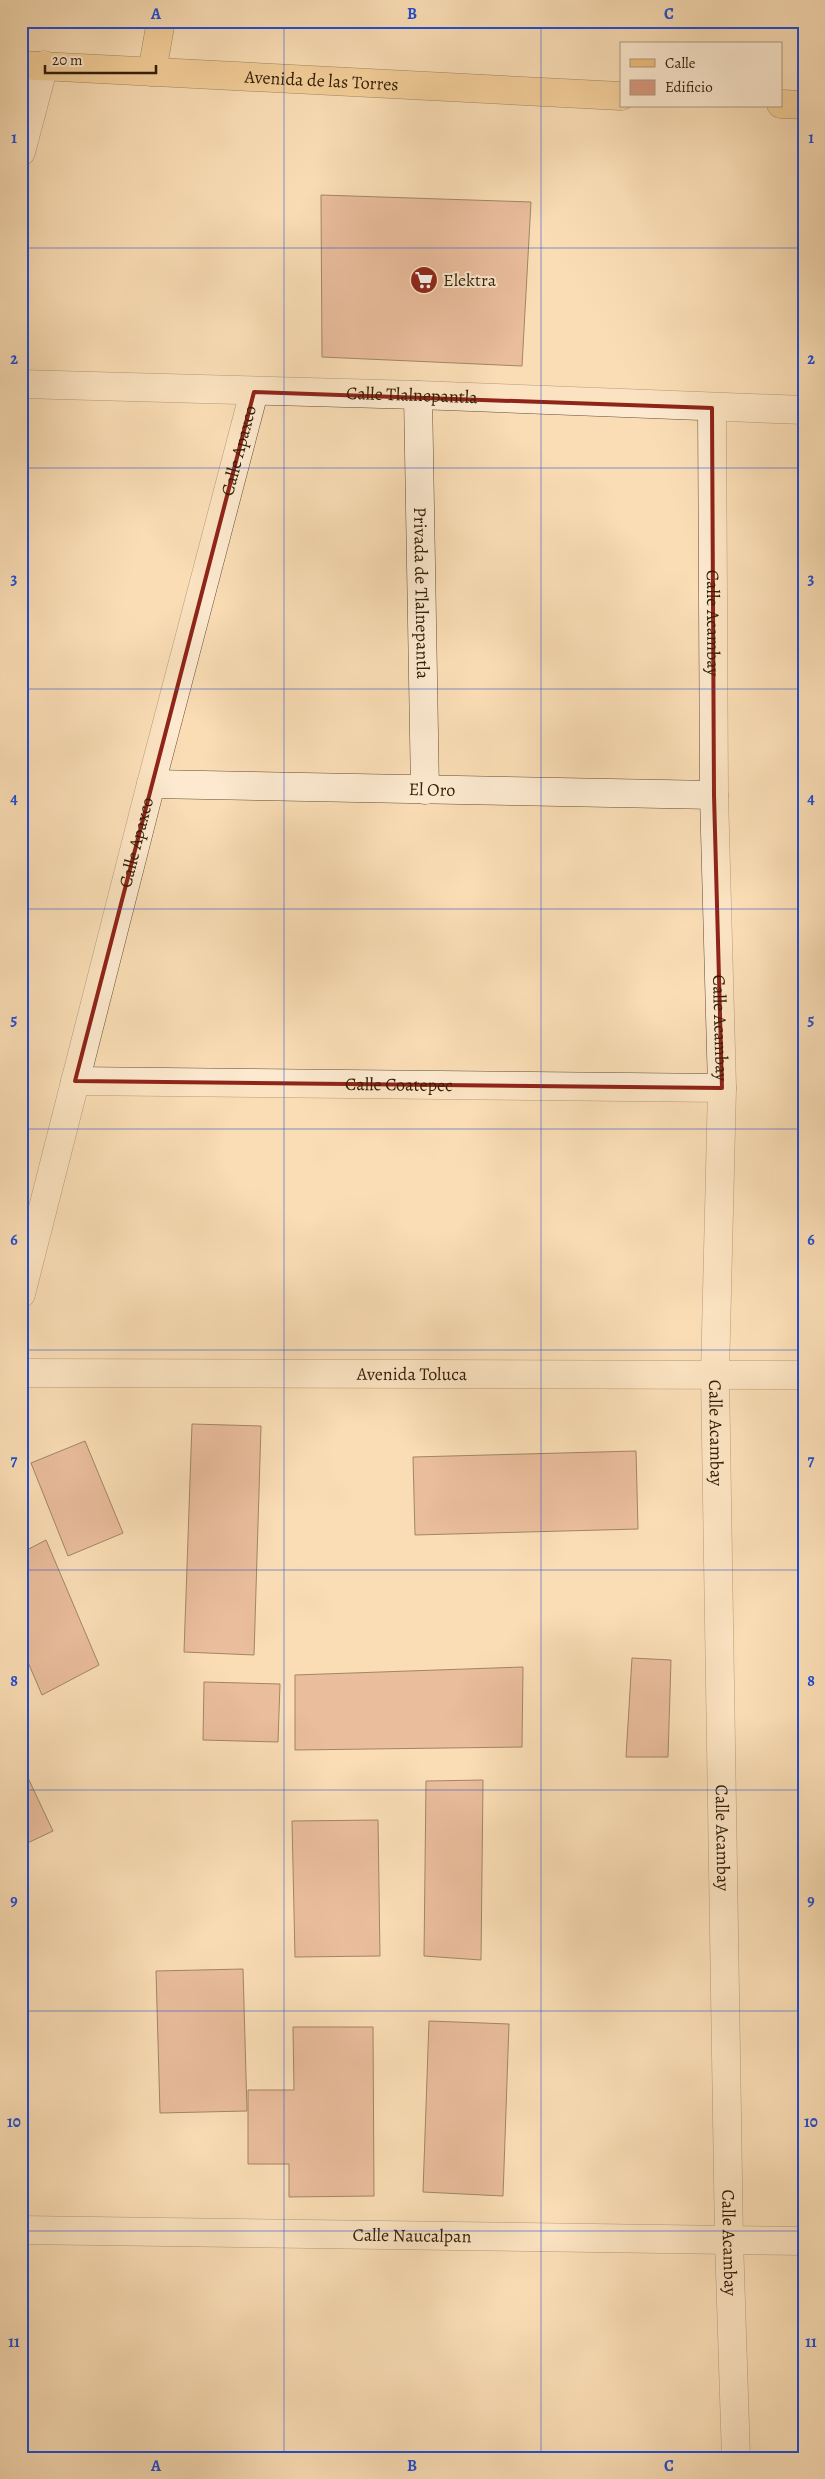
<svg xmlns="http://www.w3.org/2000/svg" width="825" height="2479" font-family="Alegreya,serif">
  <rect width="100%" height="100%" fill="#faddb5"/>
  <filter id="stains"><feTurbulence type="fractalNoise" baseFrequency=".004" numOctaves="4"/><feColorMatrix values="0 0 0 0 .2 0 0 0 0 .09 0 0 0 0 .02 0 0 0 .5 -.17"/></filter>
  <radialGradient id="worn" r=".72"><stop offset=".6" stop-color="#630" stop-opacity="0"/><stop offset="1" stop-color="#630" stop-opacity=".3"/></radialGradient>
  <path fill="#d8977f" stroke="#321f08" d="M 321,195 L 531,202 L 522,366 L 322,357 Z
    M 192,1424 L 261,1426 L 254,1655 L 184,1652 Z
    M 85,1441 L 123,1533 L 68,1556 L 31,1463 Z
    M 636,1451 L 638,1529 L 415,1535 L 413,1457 Z
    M 46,1540 L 99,1665 L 42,1695 L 21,1646 L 21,1553 Z
    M 632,1658 L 671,1660 L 668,1757 L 626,1757 Z
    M 523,1667 L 522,1747 L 295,1750 L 295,1675 Z
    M 204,1682 L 280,1684 L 278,1742 L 203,1740 Z
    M 21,1763 L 53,1831 L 21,1846 Z
    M 483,1780 L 481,1960 L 424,1956 L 426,1781 Z
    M 378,1820 L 380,1956 L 295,1957 L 292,1821 Z
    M 243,1969 L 247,2111 L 160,2113 L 156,1971 Z
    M 429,2021 L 509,2024 L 503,2196 L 423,2192 Z
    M 293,2027 L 373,2027 L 374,2196 L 289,2197 L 289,2164 L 248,2164 L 248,2090 L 294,2090 Z"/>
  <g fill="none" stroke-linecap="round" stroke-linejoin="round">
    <g stroke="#644e33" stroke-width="29">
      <g id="street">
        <path d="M 21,152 L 44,65"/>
        <path id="s1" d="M 21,384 L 418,395 L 804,410"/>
        <path id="s2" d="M 418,395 L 425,790"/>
        <path id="s3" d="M 712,408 L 714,795 L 722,1088 L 715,1374 L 729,2240 L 736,2458"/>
        <path id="s4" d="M 151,784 L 714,795"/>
        <path id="s5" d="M 75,1081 L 722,1088"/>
        <path id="s6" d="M 21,1294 L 151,784 L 254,392"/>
        <path id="s7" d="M 21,1373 L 804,1375"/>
        <path id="s8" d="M 21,2230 L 804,2241"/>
      </g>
    </g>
    <g stroke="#321f08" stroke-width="29">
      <g id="primary">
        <path id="s9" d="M 21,65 L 621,96"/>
        <path d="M 152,72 L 161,21"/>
        <path d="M 781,104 L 804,105"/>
      </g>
    </g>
    <use href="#street" stroke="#fce9cf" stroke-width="28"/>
    <use href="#primary" stroke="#edbe7a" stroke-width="28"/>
  </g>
  <path d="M0 0H825V2479H0ZM 254,392 L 712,408 L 714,795 L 722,1088 L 75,1081 Z" fill="#faddb5" fill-opacity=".55" fill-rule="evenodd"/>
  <path fill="none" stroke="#8f2418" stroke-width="4" stroke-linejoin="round" d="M 254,392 L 712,408 L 714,795 L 722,1088 L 75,1081 Z"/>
  <path fill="none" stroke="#1d4ed8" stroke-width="1" stroke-opacity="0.55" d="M 284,21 L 284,2458M 541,21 L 541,2458M 21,248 L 804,248M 21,468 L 804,468M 21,689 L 804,689M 21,909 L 804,909M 21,1129 L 804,1129M 21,1350 L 804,1350M 21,1570 L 804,1570M 21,1790 L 804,1790M 21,2011 L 804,2011M 21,2231 L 804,2231"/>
  <defs>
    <g id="supermarket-disc" transform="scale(1.4375)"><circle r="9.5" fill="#8f2418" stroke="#fce9cf"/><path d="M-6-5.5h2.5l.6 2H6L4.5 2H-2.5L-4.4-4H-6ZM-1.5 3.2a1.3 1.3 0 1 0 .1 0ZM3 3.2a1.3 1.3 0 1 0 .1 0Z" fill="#fff"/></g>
  </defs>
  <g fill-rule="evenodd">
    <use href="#supermarket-disc" x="424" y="280"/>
  </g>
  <g text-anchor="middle" stroke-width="4" stroke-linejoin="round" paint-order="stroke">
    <g font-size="18" fill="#321f08" stroke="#fce9cf">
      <text dy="6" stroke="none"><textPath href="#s9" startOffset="301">Avenida de las Torres</textPath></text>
      <text dy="6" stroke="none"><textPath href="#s1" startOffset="391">Calle Tlalnepantla</textPath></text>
      <text dy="6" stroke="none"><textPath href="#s6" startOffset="871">Calle Apaxco</textPath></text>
      <text dy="6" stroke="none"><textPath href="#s2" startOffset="198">Privada de Tlalnepantla</textPath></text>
      <text dy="6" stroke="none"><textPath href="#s3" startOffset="215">Calle Acambay</textPath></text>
      <text dy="6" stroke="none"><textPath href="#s4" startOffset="281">El Oro</textPath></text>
      <text dy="6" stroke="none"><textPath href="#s6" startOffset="466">Calle Apaxco</textPath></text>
      <text dy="6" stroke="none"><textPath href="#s3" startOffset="620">Calle Acambay</textPath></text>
      <text dy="6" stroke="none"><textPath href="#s5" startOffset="324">Calle Coatepec</textPath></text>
      <text dy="6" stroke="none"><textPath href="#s7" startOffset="391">Avenida Toluca</textPath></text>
      <text dy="6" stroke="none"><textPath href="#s3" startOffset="1025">Calle Acambay</textPath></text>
      <text dy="6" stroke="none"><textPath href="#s3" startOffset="1430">Calle Acambay</textPath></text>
      <text dy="6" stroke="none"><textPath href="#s8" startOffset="391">Calle Naucalpan</textPath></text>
      <text dy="6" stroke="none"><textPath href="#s3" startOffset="1835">Calle Acambay</textPath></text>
    </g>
    <g font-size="18" fill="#321f08" stroke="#fce9cf" text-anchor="start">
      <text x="443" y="286">Elektra</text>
    </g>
  </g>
  <rect width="825" height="2479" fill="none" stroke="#faddb5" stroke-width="55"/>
  <rect x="620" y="42" width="162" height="65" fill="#fce9cf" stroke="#ab987f"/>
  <rect x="630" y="59" width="25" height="8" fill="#edbe7a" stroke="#ab987f"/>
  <text x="665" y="68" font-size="15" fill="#321f08">Calle</text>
  <rect x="630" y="80" width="25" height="15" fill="#d8977f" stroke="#ab987f"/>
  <text x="665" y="92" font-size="15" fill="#321f08">Edificio</text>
  <path d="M45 65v8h111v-8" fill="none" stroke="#321f08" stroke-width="2.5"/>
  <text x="52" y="65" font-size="15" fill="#321f08" stroke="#fce9cf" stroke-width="4" paint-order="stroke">20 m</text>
  <rect x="28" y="28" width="770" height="2424" fill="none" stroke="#1d4ed8" stroke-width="2"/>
  <g font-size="16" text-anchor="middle" font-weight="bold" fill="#1d4ed8">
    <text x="156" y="19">A</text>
    <text x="412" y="19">B</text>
    <text x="669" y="19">C</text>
    <text x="14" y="143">1</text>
    <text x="811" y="143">1</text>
    <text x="14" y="364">2</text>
    <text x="811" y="364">2</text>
    <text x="14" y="584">3</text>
    <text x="811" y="584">3</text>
    <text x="14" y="804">4</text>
    <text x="811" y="804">4</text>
    <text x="14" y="1025">5</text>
    <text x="811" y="1025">5</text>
    <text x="14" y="1245">6</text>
    <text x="811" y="1245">6</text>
    <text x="14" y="1466">7</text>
    <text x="811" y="1466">7</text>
    <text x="14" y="1686">8</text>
    <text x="811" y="1686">8</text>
    <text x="14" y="1906">9</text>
    <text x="811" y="1906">9</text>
    <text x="14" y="2127">10</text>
    <text x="811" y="2127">10</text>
    <text x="14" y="2347">11</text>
    <text x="811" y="2347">11</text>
    <text x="156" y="2471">A</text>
    <text x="412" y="2471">B</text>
    <text x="669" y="2471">C</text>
  </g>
  <rect width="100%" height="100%" filter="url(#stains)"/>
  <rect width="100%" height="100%" fill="url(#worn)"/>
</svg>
